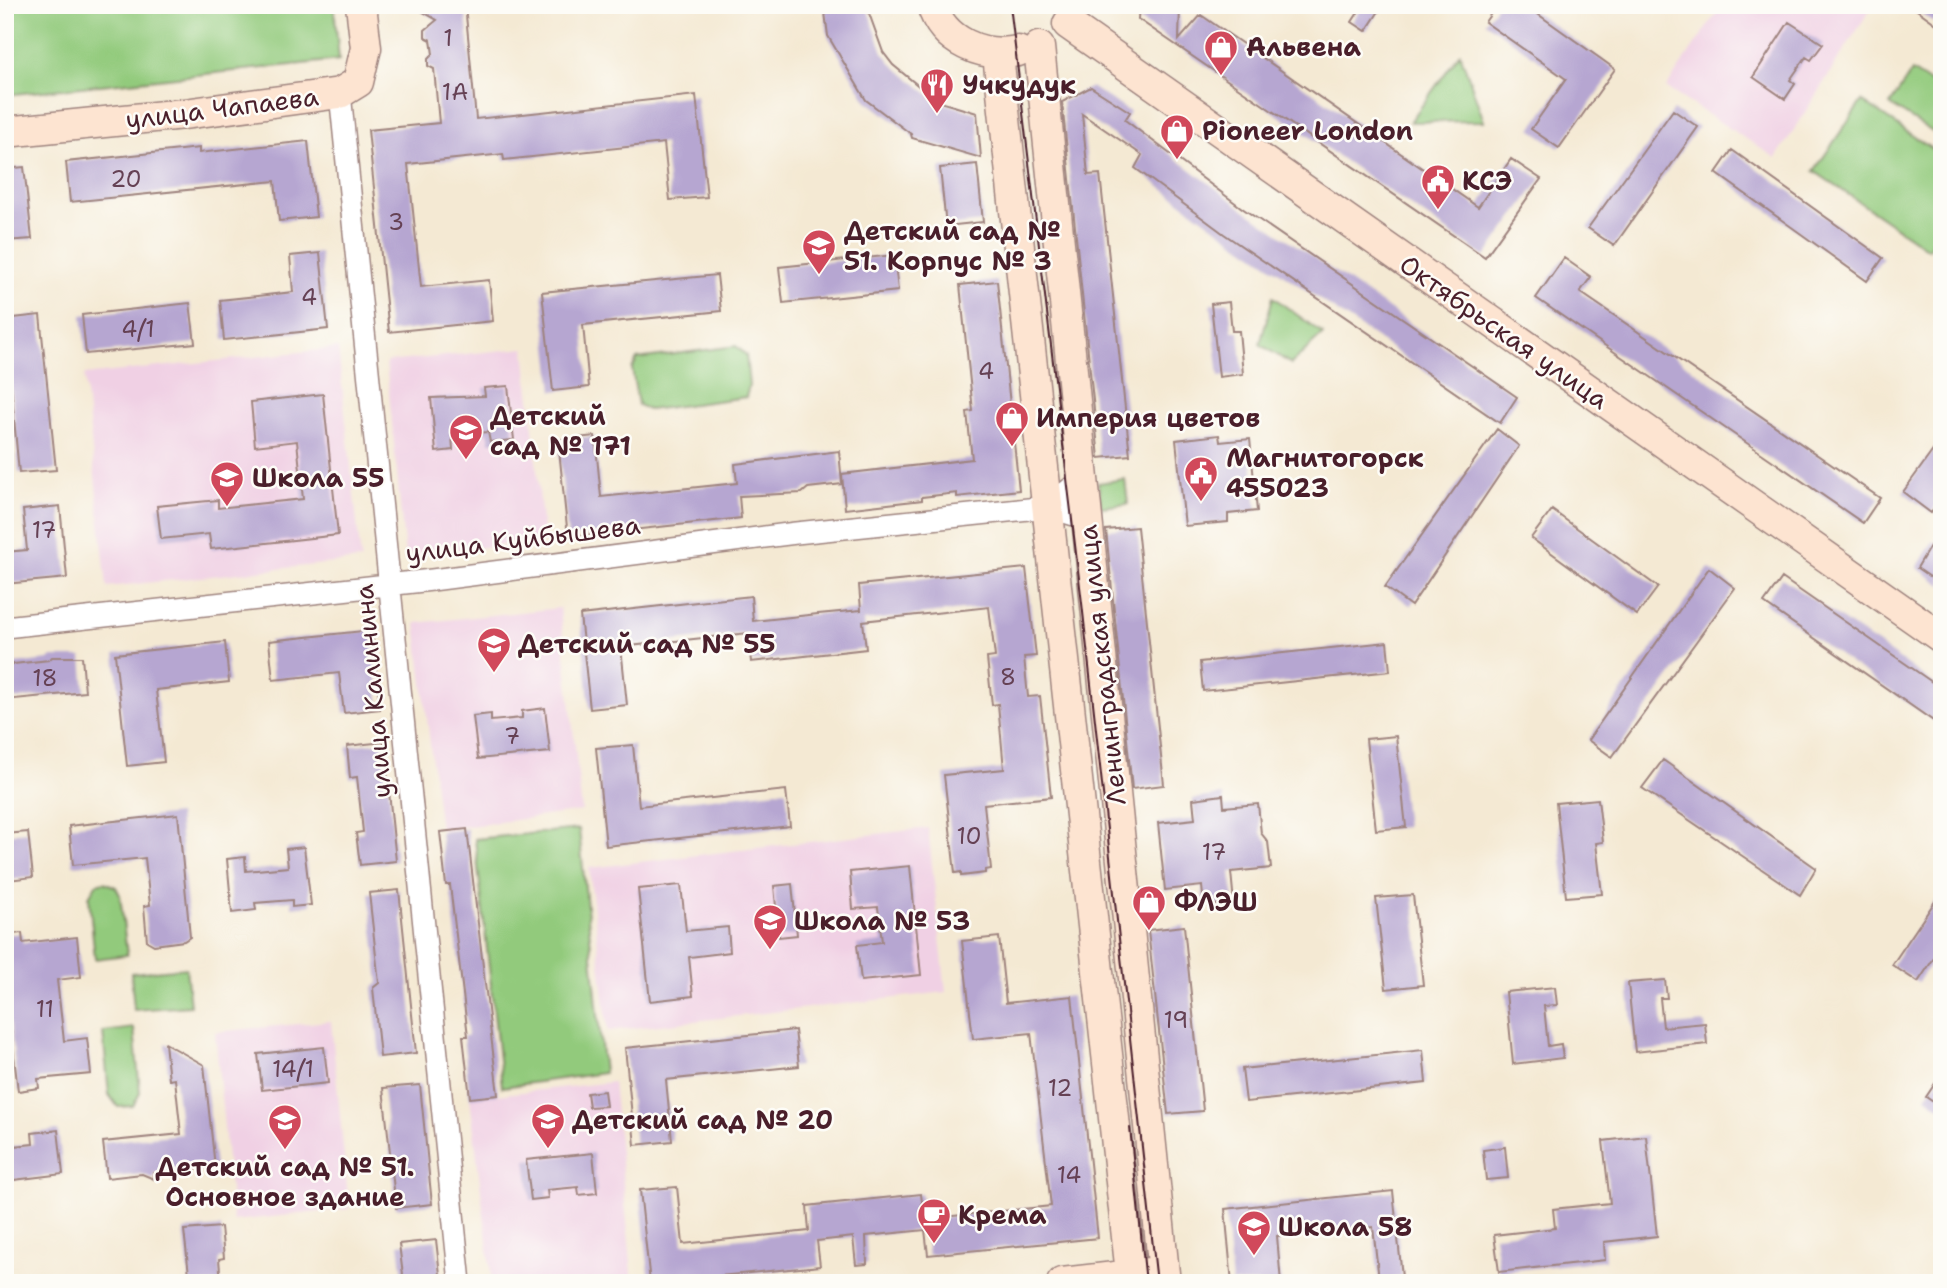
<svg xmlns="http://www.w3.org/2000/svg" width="1947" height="1288" font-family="'Shantell Sans',sans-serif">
  <rect width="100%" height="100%" fill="#fdfcf7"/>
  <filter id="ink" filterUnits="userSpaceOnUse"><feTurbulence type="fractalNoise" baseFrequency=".0143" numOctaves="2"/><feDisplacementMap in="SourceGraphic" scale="14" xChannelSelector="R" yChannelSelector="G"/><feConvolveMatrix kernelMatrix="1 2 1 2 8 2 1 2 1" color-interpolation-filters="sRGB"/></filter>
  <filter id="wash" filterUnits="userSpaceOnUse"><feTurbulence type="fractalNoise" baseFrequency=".00686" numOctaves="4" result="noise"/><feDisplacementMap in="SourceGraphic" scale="28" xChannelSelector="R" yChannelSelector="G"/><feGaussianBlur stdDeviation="1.57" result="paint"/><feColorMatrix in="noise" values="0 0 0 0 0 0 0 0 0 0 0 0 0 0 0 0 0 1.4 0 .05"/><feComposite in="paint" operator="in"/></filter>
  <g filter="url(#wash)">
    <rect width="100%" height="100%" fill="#f4e9d3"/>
    <path fill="#f0d0e4" d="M 1722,5 L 1873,5 L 1776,158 L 1666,88 Z
      M 338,348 L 361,560 L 107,587 L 84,375 Z
      M 525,348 L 544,541 L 405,555 L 386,362 Z
      M 560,608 L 582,811 L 440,830 L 416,623 Z
      M 928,828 L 946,992 L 608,1031 L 589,868 Z
      M 331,1021 L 349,1209 L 233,1221 L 215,1032 Z
      M 613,1082 L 633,1283 L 492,1283 L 470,1098 Z"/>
    <path fill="#92ca7c" stroke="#6e7454" stroke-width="2" d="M 5,5 L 334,5 L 339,60 L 5,95 Z
      M 1460,53 L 1484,121 L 1410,122 Z
      M 1912,71 L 1942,90 L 1942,138 L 1890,105 Z
      M 1862,101 L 1942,156 L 1942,228 L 1928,249 L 1814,171 Z
      M 1273,297 L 1323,334 L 1291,364 L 1260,344 Z
      M 736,346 L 746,355 L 749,386 L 746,397 L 649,410 L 638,405 L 632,369 L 637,359 Z
      M 1125,479 L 1128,504 L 1101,507 L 1098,483 Z
      M 579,829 L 604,1073 L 502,1087 L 475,839 Z
      M 104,882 L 116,887 L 120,895 L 127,955 L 95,959 L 89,897 L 96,884 Z
      M 186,968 L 190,1006 L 134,1010 L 131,973 Z
      M 134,1028 L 140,1093 L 133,1106 L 118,1107 L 109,1095 L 103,1032 Z"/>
    <g id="blocks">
      <path fill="#b6a6d1" d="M 411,5 L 465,5 L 476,119 L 696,95 L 707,197 L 670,200 L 664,143 L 504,160 L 503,154 L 408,164 L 421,287 L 489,280 L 493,321 L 389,332 L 368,130 L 439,123 L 434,69 L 428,66 L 428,59 L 433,54 L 431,40 L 425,37 L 425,30 L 437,20 Z
        M 824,5 L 866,5 L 883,52 L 893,65 L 937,101 L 977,113 L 981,158 L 912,138 L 911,134 L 866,100 L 828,36 Z
        M 1139,5 L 1180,5 L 1179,40 L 1201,15 L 1478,207 L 1511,159 L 1541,179 L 1485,257 L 1138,19 Z
        M 1363,5 L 1383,5 L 1366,31 L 1352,22 Z
        M 1497,5 L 1525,5 L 1615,69 L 1559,148 L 1531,129 L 1566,79 L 1485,22 Z
        M 1910,5 L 1942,5 L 1942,28 Z
        M 1789,22 L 1823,44 L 1811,60 L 1806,57 L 1790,80 L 1795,84 L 1785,99 L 1753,77 Z
        M 1091,87 L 1130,112 L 1125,120 L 1242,208 L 1517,397 L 1500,423 L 1224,234 L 1135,168 L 1142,155 L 1082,114 L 1088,175 L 1100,174 L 1130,455 L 1099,458 L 1062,102 Z
        M 1673,110 L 1698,127 L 1614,246 L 1588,228 Z
        M 308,141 L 316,217 L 279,221 L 275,181 L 70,202 L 66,162 L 199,148 L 199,153 Z
        M 1732,150 L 1883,258 L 1867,281 L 1716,173 Z
        M 977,164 L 983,222 L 946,226 L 940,168 Z
        M 24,167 L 32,239 L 5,241 L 5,169 Z
        M 320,253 L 328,329 L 224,340 L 220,300 L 293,292 L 290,256 Z
        M 894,255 L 898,291 L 783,303 L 779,267 Z
        M 1564,258 L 1591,277 L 1580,292 L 1880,498 L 1863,523 L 1536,298 Z
        M 717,275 L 721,311 L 583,325 L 589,387 L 553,391 L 542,292 Z
        M 997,281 L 1019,490 L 957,497 L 957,493 L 922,497 L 922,500 L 845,509 L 842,474 L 972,459 L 967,412 L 973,411 L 960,285 Z
        M 1229,302 L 1232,331 L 1239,331 L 1243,374 L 1219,377 L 1211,304 Z
        M 190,303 L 195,343 L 86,354 L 82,315 Z
        M 40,315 L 56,470 L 19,473 L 5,319 Z
        M 508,386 L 514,440 L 490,442 L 488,432 L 452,435 L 453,450 L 436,452 L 431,398 L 485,396 L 484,388 Z
        M 323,394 L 338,535 L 211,549 L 209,534 L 161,539 L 157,506 L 218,500 L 218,508 L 303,499 L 297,441 L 255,446 L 251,402 Z
        M 1497,429 L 1519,446 L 1411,606 L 1385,587 Z
        M 1219,435 L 1220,442 L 1250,439 L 1257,511 L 1228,514 L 1228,522 L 1185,526 L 1176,440 Z
        M 595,436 L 601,497 L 737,483 L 735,464 L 839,451 L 842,484 L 808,488 L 802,493 L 739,496 L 741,518 L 568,537 L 558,440 Z
        M 1942,438 L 1942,498 L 1931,513 L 1903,492 Z
        M 60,506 L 67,578 L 5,584 L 5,552 L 27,550 L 23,510 Z
        M 1552,510 L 1658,587 L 1637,615 L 1531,538 Z
        M 1137,527 L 1164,785 L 1132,789 L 1106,530 Z
        M 1933,541 L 1942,547 L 1942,585 L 1917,568 Z
        M 1026,568 L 1036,656 L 1024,657 L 1028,697 L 1040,696 L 1051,797 L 984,804 L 991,869 L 985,870 L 985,873 L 961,876 L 961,872 L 955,873 L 944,775 L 1004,769 L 998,704 L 992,705 L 987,658 L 995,657 L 989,607 L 863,621 L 866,649 L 751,662 L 748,633 L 621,647 L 627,705 L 590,709 L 580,615 L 751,596 L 753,621 L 818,614 L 861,610 L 859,585 Z
        M 1709,568 L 1735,588 L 1612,757 L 1588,740 Z
        M 1782,578 L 1942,689 L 1942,727 L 1764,603 Z
        M 372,630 L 380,709 L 344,713 L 339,673 L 273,680 L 269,641 Z
        M 225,642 L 229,682 L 156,690 L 164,762 L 127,766 L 115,654 Z
        M 1387,642 L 1390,671 L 1203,691 L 1200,662 Z
        M 52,657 L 82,657 L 85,692 L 5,700 L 5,665 L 49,660 Z
        M 545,708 L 550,752 L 478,759 L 473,716 L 491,714 L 491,721 L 522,718 L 522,711 Z
        M 1396,736 L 1406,827 L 1376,830 L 1366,739 Z
        M 384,742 L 396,861 L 360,865 L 356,833 L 363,832 L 357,777 L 350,778 L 347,746 Z
        M 633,745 L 639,806 L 786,790 L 790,826 L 606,846 L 596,748 Z
        M 1663,760 L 1816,868 L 1800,895 L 1642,788 Z
        M 1223,795 L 1224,807 L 1258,804 L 1261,833 L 1268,842 L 1271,868 L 1231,872 L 1234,903 L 1204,906 L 1202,886 L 1165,890 L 1158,823 L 1195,819 L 1193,799 Z
        M 1598,799 L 1603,842 L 1596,843 L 1602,894 L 1566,897 L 1556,803 Z
        M 178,814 L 190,937 L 184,941 L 154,945 L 147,941 L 144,906 L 150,905 L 145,858 L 73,865 L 69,826 Z
        M 467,829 L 498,1095 L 470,1098 L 463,1036 L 468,1036 L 450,885 L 446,885 L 440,832 Z
        M 28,832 L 33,877 L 9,880 L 8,870 L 5,870 L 5,834 Z
        M 304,847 L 311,905 L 292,907 L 292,900 L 255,903 L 256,910 L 232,913 L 227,859 L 245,857 L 246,871 L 288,867 L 286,849 Z
        M 910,866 L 921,975 L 861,981 L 857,945 L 882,942 L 878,907 L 853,909 L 850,872 Z
        M 792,884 L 797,935 L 779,937 L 774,886 Z
        M 681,885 L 686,931 L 728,927 L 730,952 L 689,957 L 693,996 L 650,1001 L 638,889 Z
        M 399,890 L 416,1053 L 380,1057 L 373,988 L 379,983 L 369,893 Z
        M 1942,891 L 1942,946 L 1918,982 L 1892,965 Z
        M 1413,895 L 1423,985 L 1386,989 L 1376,898 Z
        M 1184,926 L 1203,1111 L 1168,1114 L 1148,930 Z
        M 22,933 L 23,943 L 77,937 L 81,977 L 57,980 L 64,1041 L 87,1038 L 91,1074 L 38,1079 L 39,1088 L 18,1091 L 5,978 L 5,935 Z
        M 999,937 L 1006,1003 L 1072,996 L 1098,1238 L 928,1255 L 925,1230 L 866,1236 L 867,1264 L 856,1265 L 853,1237 L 817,1241 L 820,1266 L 650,1283 L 640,1190 L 677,1187 L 683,1244 L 809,1231 L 807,1206 L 921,1194 L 924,1219 L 1051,1206 L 1031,1033 L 973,1039 L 962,941 Z
        M 1665,980 L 1667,998 L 1660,998 L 1663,1027 L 1705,1023 L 1707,1044 L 1635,1052 L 1628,983 Z
        M 1555,987 L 1557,1005 L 1544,1006 L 1548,1046 L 1561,1044 L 1563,1058 L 1513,1064 L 1506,992 Z
        M 795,1030 L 799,1066 L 666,1080 L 672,1141 L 635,1145 L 625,1048 Z
        M 165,1043 L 204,1065 L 215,1167 L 154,1173 L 154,1179 L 142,1174 L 107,1178 L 103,1142 L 181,1134 L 175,1079 L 169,1080 Z
        M 324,1047 L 328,1083 L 262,1090 L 258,1054 Z
        M 1423,1050 L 1426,1083 L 1246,1102 L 1242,1069 Z
        M 1942,1073 L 1942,1108 L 1926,1097 Z
        M 420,1085 L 432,1204 L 396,1208 L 383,1088 Z
        M 604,1091 L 606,1106 L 589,1107 L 587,1093 Z
        M 58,1130 L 63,1174 L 5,1181 L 5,1147 L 33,1144 L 32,1133 Z
        M 1646,1136 L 1657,1236 L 1604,1242 L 1605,1260 L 1499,1272 L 1494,1235 L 1555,1228 L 1553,1209 L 1610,1203 L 1603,1141 Z
        M 1505,1147 L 1508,1178 L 1486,1180 L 1483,1150 Z
        M 593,1153 L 597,1193 L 579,1195 L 578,1187 L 547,1190 L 548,1198 L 531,1200 L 526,1160 Z
        M 1393,1191 L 1402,1277 L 1379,1280 L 1373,1227 L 1277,1236 L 1281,1283 L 1232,1283 L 1225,1209 Z
        M 221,1227 L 224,1258 L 219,1259 L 221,1283 L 190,1283 L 184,1230 Z
        M 436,1240 L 441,1283 L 404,1283 L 399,1244 Z"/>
    </g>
  </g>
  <g filter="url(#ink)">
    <use href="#blocks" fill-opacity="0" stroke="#9f847f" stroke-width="2"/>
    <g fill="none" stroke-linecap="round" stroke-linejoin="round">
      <g stroke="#9f847f" stroke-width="24">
        <path id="street" d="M 340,93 L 460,1283
          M 1048,507 L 1083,478
          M 5,627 L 432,580 L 796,533 L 1048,507 L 1087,519"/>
      </g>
      <g stroke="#9f847f" stroke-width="33">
        <path id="secondary" d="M 932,5 C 943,42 983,58 1018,51
          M 1068,24 L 1942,638
          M 1039,47 L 1165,1283
          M 998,55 L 1132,1283
          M 5,132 L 184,114 L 340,93 L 358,82 L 366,48 L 361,5
          M 1062,1283 L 1150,1273"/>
      </g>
      <use href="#street" stroke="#fff" stroke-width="21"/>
      <use href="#secondary" stroke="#fde4d1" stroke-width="30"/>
      <path stroke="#4a1f2b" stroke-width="2" d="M 1010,5 L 1082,603 L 1157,1283
        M 1130,1128 L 1146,1283"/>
    </g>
  </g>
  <defs>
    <g id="shop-pin" transform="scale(1.75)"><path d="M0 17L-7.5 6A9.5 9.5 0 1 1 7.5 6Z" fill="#d1495b" stroke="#fdfcf7"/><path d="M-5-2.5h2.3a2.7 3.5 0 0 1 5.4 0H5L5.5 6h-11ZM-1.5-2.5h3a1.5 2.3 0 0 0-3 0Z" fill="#fff"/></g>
    <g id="restaurant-pin" transform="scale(1.75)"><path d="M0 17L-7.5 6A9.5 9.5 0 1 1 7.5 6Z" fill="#d1495b" stroke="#fdfcf7"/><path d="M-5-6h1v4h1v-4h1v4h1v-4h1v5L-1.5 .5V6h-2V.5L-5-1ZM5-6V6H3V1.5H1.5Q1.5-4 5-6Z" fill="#fff"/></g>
    <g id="civic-pin" transform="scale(1.75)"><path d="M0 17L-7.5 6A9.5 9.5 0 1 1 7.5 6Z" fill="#d1495b" stroke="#fdfcf7"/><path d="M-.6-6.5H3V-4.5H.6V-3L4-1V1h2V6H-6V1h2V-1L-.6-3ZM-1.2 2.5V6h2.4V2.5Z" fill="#fff"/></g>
    <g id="school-pin" transform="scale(1.75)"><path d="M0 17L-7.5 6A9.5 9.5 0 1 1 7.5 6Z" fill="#d1495b" stroke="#fdfcf7"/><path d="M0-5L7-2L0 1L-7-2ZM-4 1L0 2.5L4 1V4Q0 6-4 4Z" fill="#fff"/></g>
    <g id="cafe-pin" transform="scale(1.75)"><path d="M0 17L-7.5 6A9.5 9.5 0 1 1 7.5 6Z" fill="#d1495b" stroke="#fdfcf7"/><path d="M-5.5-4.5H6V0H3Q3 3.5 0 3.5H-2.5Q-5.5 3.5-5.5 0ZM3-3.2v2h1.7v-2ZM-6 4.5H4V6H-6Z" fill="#fff"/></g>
  </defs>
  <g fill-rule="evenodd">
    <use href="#shop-pin" x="1221" y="47"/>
    <use href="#restaurant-pin" x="937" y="85"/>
    <use href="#shop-pin" x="1177" y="131"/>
    <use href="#civic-pin" x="1438" y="181"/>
    <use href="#school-pin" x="819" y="246"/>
    <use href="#shop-pin" x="1012" y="418"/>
    <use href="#school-pin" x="466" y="431"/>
    <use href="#civic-pin" x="1201" y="473"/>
    <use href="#school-pin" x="227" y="478"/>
    <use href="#school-pin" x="494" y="644"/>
    <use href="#shop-pin" x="1149" y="902"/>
    <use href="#school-pin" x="770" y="921"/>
    <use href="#school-pin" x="548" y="1120"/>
    <use href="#school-pin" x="285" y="1121"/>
    <use href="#cafe-pin" x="934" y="1215"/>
    <use href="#school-pin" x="1254" y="1227"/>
  </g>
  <g text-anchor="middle" stroke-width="5" stroke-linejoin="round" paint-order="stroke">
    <g font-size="23" fill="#654154">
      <text x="448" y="46">1</text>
      <text x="455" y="100">1А</text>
      <text x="126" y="187">20</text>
      <text x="396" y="230">3</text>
      <text x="309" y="305">4</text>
      <text x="138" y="337">4/1</text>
      <text x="986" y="379">4</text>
      <text x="44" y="538">17</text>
      <text x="1008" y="685">8</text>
      <text x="45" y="686">18</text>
      <text x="512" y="744">7</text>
      <text x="969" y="844">10</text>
      <text x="1214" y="860">17</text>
      <text x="45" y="1017">11</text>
      <text x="1176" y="1028">19</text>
      <text x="293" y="1077">14/1</text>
      <text x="1060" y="1096">12</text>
      <text x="1069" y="1183">14</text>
    </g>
    <g font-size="26" font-weight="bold" fill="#4a1f2b" stroke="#fdfcf7" text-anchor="start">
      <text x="1246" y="56">Альвена</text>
      <text x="962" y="94">Учкудук</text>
      <text x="1202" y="140">Pioneer London</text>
      <text x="1462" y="190">КСЭ</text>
      <text x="844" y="240">Детский сад №<tspan x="844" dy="30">51. Корпус № 3</tspan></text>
      <text x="490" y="425">Детский<tspan x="490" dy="30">сад № 171</tspan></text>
      <text x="1036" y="427">Империя цветов</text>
      <text x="1226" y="467">Магнитогорск<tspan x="1226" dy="30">455023</tspan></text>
      <text x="252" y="487">Школа 55</text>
      <text x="518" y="653">Детский сад № 55</text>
      <text x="1174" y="911">ФЛЭШ</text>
      <text x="794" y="930">Школа № 53</text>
      <text x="572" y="1129">Детский сад № 20</text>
      <text x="285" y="1176" text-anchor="middle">Детский сад № 51.<tspan x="285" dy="30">Основное здание</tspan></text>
      <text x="958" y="1224">Крема</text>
      <text x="1278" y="1236">Школа 58</text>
    </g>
    <g font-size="26" fill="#4a1f2b" stroke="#fdfcf7">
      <text transform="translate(222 108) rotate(-7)" y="9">улица Чапаева</text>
      <text transform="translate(1504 332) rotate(35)" y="9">Октябрьская улица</text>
      <text transform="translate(523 539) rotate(-7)" y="9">улица Куйбышева</text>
      <text transform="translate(1102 665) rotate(-96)" y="9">Ленинградская улица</text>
      <text transform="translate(373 691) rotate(-95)" y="9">улица Калинина</text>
    </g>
  </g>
  <rect width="1947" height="1288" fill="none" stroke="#fdfcf7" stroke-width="28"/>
</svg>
